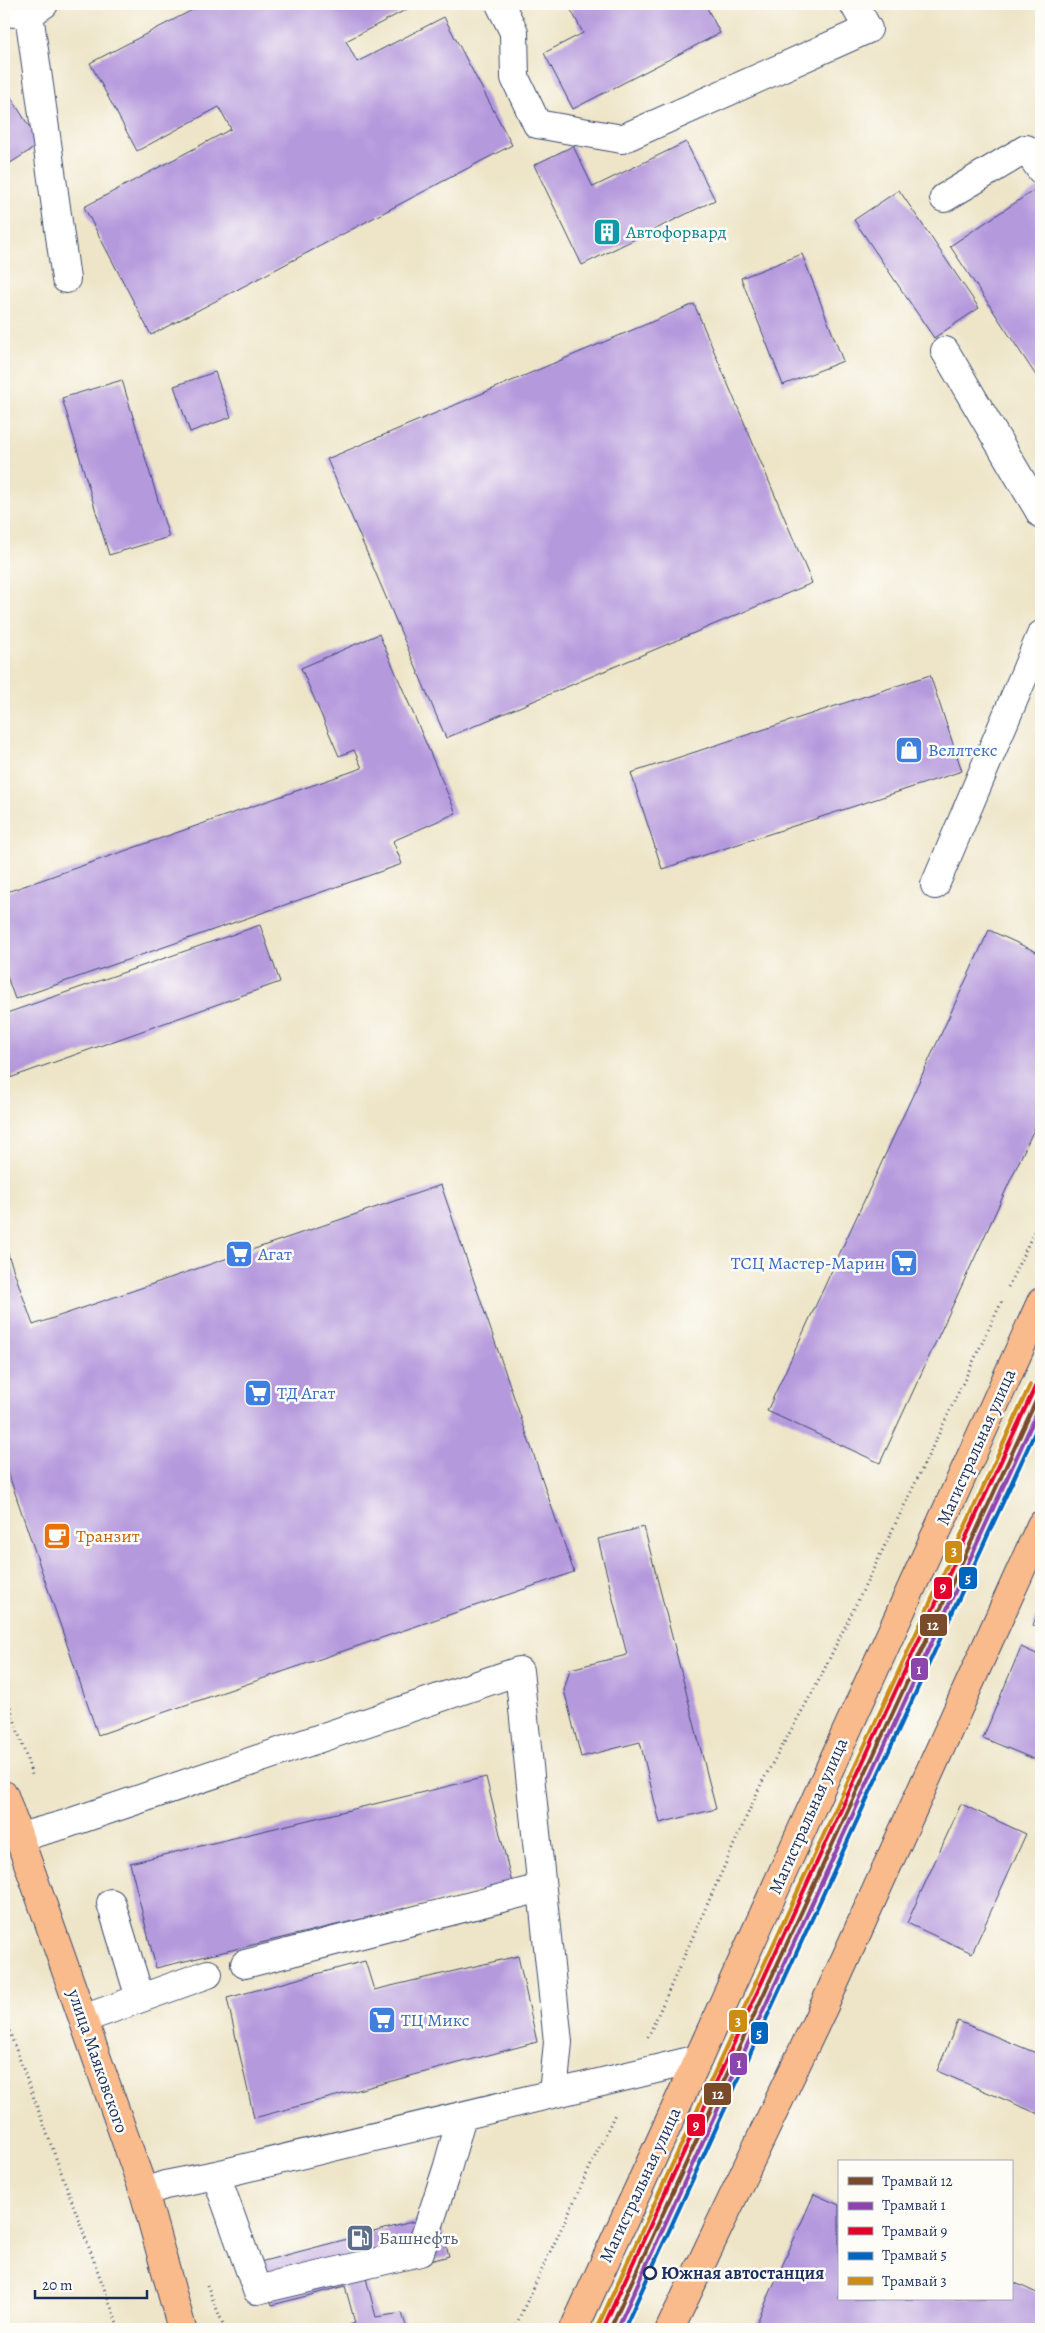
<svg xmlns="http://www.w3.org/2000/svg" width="1045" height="2333" font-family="Alegreya,serif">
  <rect width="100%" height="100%" fill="#fdfcf7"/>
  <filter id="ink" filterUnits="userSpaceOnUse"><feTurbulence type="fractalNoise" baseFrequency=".02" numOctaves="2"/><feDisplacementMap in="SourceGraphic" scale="10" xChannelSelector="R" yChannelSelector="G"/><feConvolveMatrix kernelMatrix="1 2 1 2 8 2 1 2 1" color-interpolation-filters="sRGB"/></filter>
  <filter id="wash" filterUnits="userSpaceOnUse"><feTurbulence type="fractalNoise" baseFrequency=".0096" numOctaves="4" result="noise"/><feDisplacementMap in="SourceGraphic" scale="20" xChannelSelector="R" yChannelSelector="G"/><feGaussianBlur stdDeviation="1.12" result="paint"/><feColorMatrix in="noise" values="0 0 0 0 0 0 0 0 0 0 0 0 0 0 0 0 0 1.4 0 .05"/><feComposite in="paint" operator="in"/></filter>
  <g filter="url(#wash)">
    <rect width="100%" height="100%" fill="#eee5c8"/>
    <g id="blocks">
      <path fill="#b599dd" d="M 204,4 L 417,4 L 346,41 L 357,62 L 444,17 L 512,145 L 151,335 L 84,207 L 231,129 L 219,107 L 137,151 L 90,63 Z
        M 568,4 L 705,4 L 720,33 L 573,109 L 544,53 L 583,33 Z
        M 4,86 L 40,144 L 4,167 Z
        M 686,142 L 715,200 L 582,265 L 534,165 L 573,146 L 593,187 Z
        M 1039,187 L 1041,190 L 1041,383 L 950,246 Z
        M 899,190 L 979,308 L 934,338 L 854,220 Z
        M 802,254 L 843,361 L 783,385 L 741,278 Z
        M 694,304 L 812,583 L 446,738 L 327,459 Z
        M 215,372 L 231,417 L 190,432 L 174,386 Z
        M 122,380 L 169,537 L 109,555 L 62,398 Z
        M 379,634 L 456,813 L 393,841 L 402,864 L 15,999 L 4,968 L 4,893 L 362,768 L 354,750 L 339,756 L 301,668 Z
        M 930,675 L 962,771 L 662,869 L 631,773 Z
        M 260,925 L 280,982 L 4,1080 L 4,1014 Z
        M 989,930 L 1041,954 L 1041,1114 L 880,1463 L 767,1411 Z
        M 441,1185 L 574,1572 L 98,1735 L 4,1461 L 4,1243 L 33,1325 Z
        M 644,1527 L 716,1809 L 660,1823 L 640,1742 L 581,1757 L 564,1690 L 570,1669 L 627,1655 L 598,1539 Z
        M 1041,1605 L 1041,1629 L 1033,1625 Z
        M 1021,1647 L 1041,1656 L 1041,1762 L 983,1738 Z
        M 486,1777 L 512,1883 L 156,1968 L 130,1863 Z
        M 961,1804 L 1026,1834 L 972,1953 L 907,1923 Z
        M 518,1956 L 537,2042 L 254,2118 L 227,1998 L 365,1961 L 374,1990 Z
        M 958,2021 L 1041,2055 L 1041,2115 L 937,2071 Z
        M 814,2194 L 839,2205 L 839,2299 L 1011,2299 L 1011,2281 L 1041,2295 L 1041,2329 L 754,2329 Z
        M 438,2215 L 449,2256 L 366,2278 L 376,2317 L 402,2313 L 407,2329 L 340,2329 L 355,2323 L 345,2286 L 272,2305 L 260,2262 Z"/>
    </g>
  </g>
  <g filter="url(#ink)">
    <use href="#blocks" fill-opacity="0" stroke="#3b4a6e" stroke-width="1"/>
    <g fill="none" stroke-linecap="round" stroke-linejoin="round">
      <g stroke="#3b4a6e" stroke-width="30">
        <path id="minor" d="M 44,4 L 29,14 L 66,279
          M 500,4 L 514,32 L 515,78 L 537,124 L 622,139 L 868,29 L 854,4
          M 4,12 L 29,14
          M 944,198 L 1026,149 L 1041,170
          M 945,351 L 1041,514
          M 935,885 L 1041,635
          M 20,1837 L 63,1825 L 519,1671 L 558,2042 L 553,2094
          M 111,1903 L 140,1998
          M 245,1964 L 541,1888
          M 83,2019 L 208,1974
          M 216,2175 L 257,2290 L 420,2252 L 447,2169 L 462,2116
          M 144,2192 L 165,2185 L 216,2175 L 698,2059"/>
      </g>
      <g stroke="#3b4a6e" stroke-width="30">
        <path id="major" d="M 4,1795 L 144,2192 L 182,2329
          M 574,2329 L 698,2059 L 1041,1302
          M 670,2329 L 824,2006 L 1041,1525"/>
      </g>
      <path stroke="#3b4a6e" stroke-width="3" stroke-dasharray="1 4" stroke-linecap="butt" d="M 1008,1287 L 1041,1217
        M 4,1688 L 32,1775
        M 4,2017 L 119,2329
        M 648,2037 L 762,1782 L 817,1684 L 911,1492 L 1003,1299
        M 207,2285 L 225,2329
        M 514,2329 L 615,2114"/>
      <use href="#minor" stroke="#fff" stroke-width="28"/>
      <use href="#major" stroke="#fabb8c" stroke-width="28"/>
      <g stroke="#fdfcf7" stroke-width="8">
        <path id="tram-1" d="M 610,2329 L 1041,1390"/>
      </g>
      <g stroke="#fdfcf7" stroke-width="8">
        <path id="tram-2" d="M 617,2329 L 1041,1404"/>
      </g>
      <g stroke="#fdfcf7" stroke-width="8">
        <path id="tram-3" d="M 604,2326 L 1035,1387"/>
      </g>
      <g stroke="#fdfcf7" stroke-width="8">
        <path id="tram-4" d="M 624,2329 L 1041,1419"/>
      </g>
      <g stroke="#fdfcf7" stroke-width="8">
        <path id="tram-5" d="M 599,2324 L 1030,1385"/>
      </g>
      <use href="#tram-1" stroke="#7a4b2a" stroke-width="4"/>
      <use href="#tram-2" stroke="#8e44ad" stroke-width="4"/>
      <use href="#tram-3" stroke="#e4002b" stroke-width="4"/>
      <use href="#tram-4" stroke="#0065bd" stroke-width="4"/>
      <use href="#tram-5" stroke="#cb8e13" stroke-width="4"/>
    </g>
  </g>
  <defs>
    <g id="building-square" transform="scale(1.4375)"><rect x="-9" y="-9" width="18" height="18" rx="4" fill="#0f9aa8" stroke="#fdfcf7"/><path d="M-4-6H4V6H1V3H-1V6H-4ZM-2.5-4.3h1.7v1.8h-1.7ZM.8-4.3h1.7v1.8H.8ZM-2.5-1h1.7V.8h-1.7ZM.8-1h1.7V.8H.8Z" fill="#fff"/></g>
    <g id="shop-square" transform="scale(1.4375)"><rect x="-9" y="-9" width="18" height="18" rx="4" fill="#3f7fe0" stroke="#fdfcf7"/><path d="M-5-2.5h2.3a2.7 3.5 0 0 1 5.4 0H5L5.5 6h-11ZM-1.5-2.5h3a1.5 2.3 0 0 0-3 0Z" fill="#fff"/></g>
    <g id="supermarket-square" transform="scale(1.4375)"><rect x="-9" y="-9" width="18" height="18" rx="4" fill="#3f7fe0" stroke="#fdfcf7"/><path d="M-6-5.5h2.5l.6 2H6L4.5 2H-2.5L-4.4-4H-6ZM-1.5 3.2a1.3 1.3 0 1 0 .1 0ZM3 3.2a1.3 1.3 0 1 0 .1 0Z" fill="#fff"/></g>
    <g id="cafe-square" transform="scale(1.4375)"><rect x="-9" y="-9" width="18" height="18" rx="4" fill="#e8710a" stroke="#fdfcf7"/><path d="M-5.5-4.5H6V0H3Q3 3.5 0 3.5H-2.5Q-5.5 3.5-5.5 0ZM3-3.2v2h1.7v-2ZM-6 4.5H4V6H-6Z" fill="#fff"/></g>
    <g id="fuel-square" transform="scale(1.4375)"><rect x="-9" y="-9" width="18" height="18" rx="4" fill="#5c6f8a" stroke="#fdfcf7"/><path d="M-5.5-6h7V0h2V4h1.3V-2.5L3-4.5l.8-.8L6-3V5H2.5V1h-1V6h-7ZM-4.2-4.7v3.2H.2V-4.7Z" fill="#fff"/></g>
  </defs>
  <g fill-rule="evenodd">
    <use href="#building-square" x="607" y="232"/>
    <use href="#shop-square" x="909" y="750"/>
    <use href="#supermarket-square" x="239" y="1254"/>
    <use href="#supermarket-square" x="904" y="1263"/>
    <use href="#supermarket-square" x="258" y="1393"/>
    <use href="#cafe-square" x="57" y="1536"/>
    <use href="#supermarket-square" x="382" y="2020"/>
    <use href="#fuel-square" x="360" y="2238"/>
  </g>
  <circle fill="#fdfcf7" stroke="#1b2f5e" stroke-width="2.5" cx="650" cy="2273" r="6"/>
  <g text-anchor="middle" stroke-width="5" stroke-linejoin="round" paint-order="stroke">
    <g font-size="18" fill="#0d838f" stroke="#fdfcf7" text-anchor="start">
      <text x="626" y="238">Автофорвард</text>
    </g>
    <g font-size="18" fill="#366cbe" stroke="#fdfcf7" text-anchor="start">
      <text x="928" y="756">Веллтекс</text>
      <text x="258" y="1260">Агат</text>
      <text x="885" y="1269" text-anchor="end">ТСЦ Мастер-Марин</text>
      <text x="277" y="1399">ТД Агат</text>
      <text x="401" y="2026">ТЦ Микс</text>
    </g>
    <g font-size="18" fill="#1b2f5e" stroke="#fdfcf7">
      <text transform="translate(976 1447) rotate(-66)" y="6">Магистральная улица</text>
      <text transform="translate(808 1816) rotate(-66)" y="6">Магистральная улица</text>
      <text transform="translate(98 2061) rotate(71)" y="6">улица Маяковского</text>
      <text transform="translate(640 2185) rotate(-65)" y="6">Магистральная улица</text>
    </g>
    <g font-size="18" fill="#c56008" stroke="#fdfcf7" text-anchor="start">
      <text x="76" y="1542">Транзит</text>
    </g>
    <g font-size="18" fill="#4e5e75" stroke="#fdfcf7" text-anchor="start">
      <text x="379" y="2244">Башнефть</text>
    </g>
    <g font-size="18" font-weight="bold" fill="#1b2f5e" stroke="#fdfcf7" text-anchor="start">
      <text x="661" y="2279">Южная автостанция</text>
    </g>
  </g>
  <g stroke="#fdfcf7" stroke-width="2">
    <rect x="944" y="1540" width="19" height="24" rx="5" fill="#cb8e13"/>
    <rect x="958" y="1566" width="20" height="24" rx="5" fill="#0065bd"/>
    <rect x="933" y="1576" width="20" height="24" rx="5" fill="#e4002b"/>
    <rect x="919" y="1613" width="29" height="24" rx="5" fill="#7a4b2a"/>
    <rect x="910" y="1657" width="19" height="24" rx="5" fill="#8e44ad"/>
    <rect x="728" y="2009" width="20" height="24" rx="5" fill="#cb8e13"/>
    <rect x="750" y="2021" width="19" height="24" rx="5" fill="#0065bd"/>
    <rect x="729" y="2052" width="19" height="24" rx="5" fill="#8e44ad"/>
    <rect x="703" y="2082" width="29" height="24" rx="5" fill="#7a4b2a"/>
    <rect x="686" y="2113" width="20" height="24" rx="5" fill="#e4002b"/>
  </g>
  <g font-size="14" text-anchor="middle" font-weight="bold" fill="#fff">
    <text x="954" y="1556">3</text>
    <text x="968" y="1583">5</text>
    <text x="943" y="1592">9</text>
    <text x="933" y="1630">12</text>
    <text x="919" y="1674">1</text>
    <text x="738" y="2026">3</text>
    <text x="759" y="2038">5</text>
    <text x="739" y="2068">1</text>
    <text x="718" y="2099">12</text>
    <text x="696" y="2130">9</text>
  </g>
  <rect width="1045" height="2333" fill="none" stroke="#fdfcf7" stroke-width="20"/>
  <rect x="838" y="2160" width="175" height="140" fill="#fdfcf7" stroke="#a3aaba"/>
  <rect x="848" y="2177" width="25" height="8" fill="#7a4b2a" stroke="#a3aaba"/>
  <text x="882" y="2186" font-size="15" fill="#1b2f5e">Трамвай 12</text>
  <rect x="848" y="2202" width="25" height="8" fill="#8e44ad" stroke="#a3aaba"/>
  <text x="882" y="2210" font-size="15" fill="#1b2f5e">Трамвай 1</text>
  <rect x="848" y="2227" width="25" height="8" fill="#e4002b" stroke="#a3aaba"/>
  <text x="882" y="2236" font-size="15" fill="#1b2f5e">Трамвай 9</text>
  <rect x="848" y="2252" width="25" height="8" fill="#0065bd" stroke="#a3aaba"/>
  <text x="882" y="2260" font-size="15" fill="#1b2f5e">Трамвай 5</text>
  <rect x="848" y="2277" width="25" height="8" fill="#cb8e13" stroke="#a3aaba"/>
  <text x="882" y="2286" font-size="15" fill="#1b2f5e">Трамвай 3</text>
  <path d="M35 2290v8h112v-8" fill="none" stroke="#1b2f5e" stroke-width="2.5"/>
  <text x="42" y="2290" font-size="15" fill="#1b2f5e" stroke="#fdfcf7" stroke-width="4" paint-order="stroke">20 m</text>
</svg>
